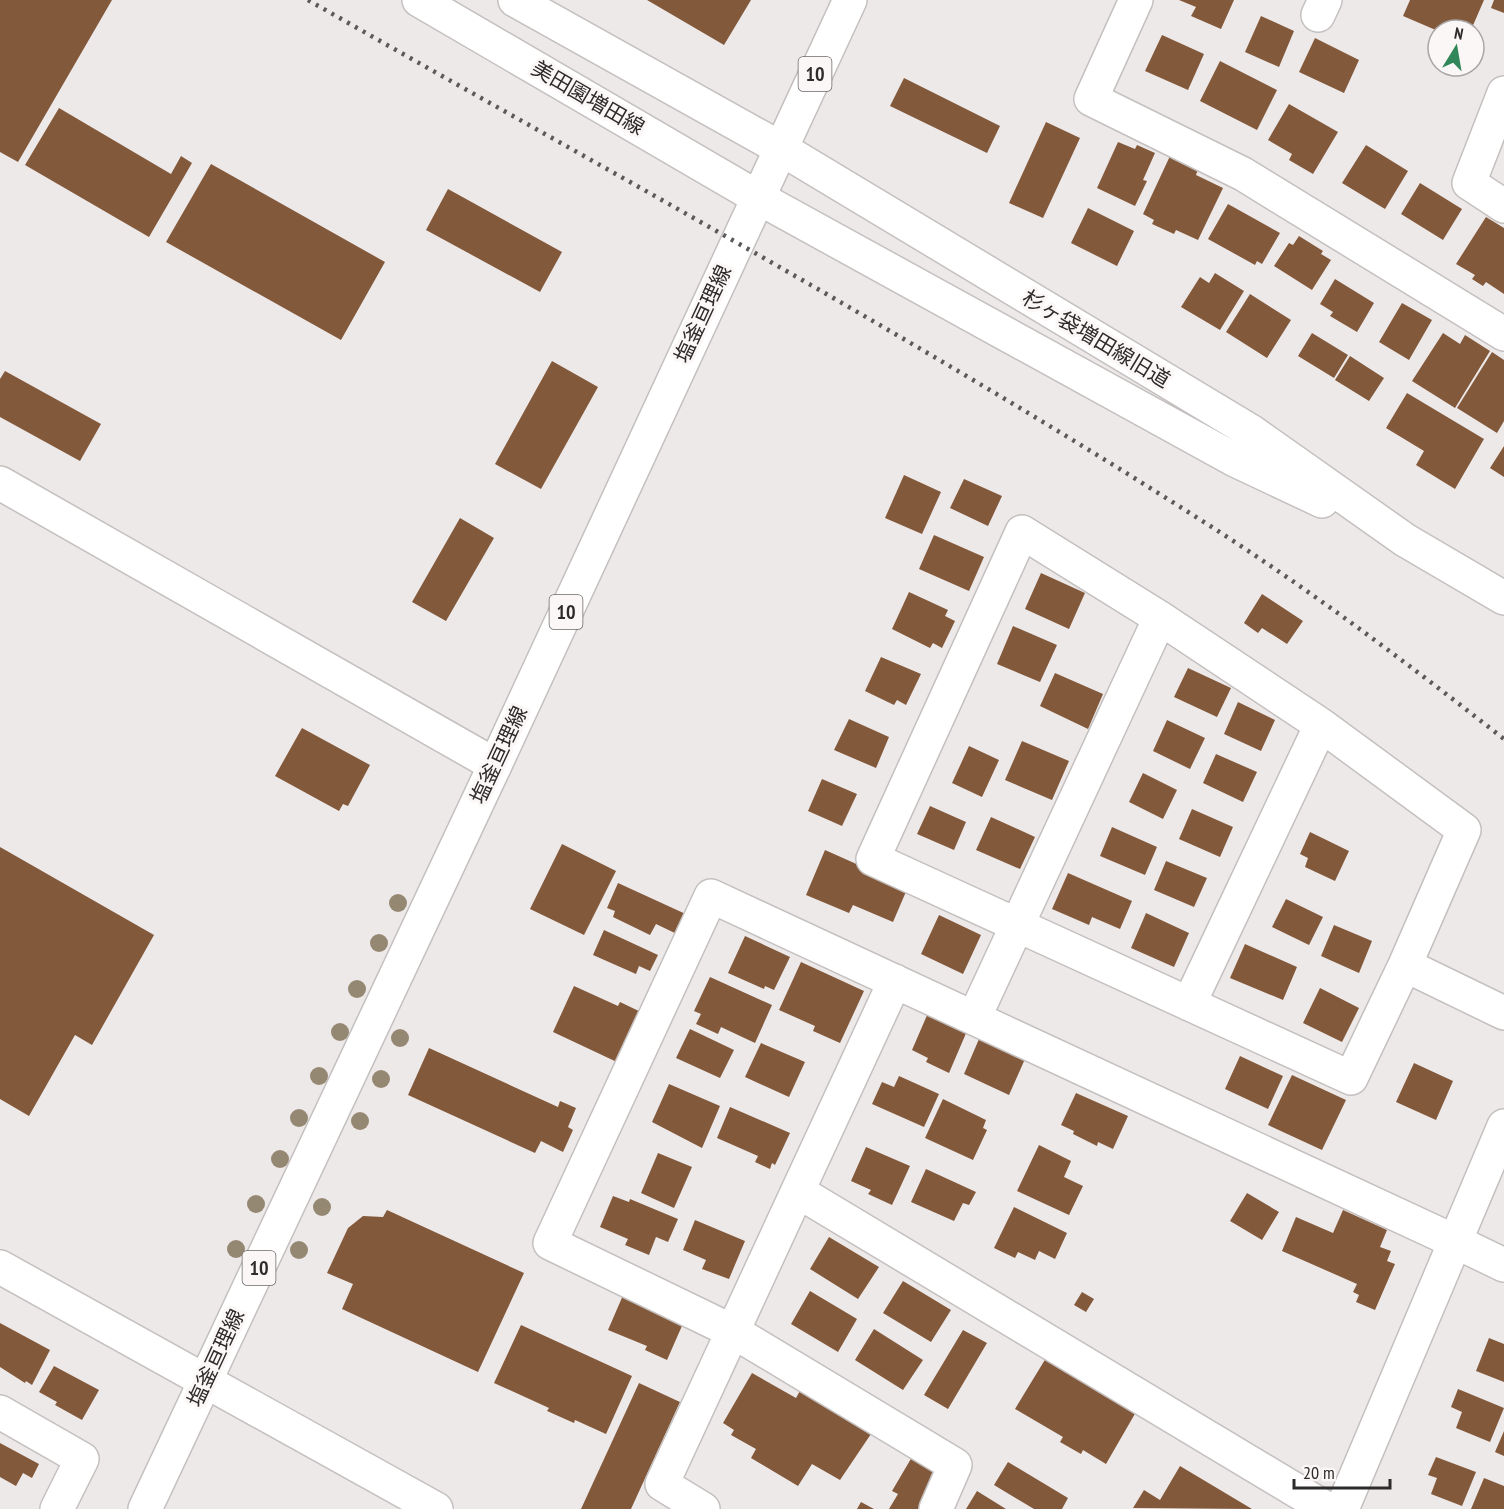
<svg xmlns="http://www.w3.org/2000/svg" width="1504" height="1509" viewBox="0 0 1504 1509" font-family="'PT Sans Narrow','Noto Sans JP',sans-serif">
<style>
.building{fill:#83593b}
.lines{fill:none;stroke-linecap:round;stroke-linejoin:round}
.minor-casing{stroke:#c4c0bf;stroke-width:36}
.tertiary-casing{stroke:#c4c0bf;stroke-width:36}
.secondary-casing{stroke:#c4c0bf;stroke-width:36}
.primary-casing{stroke:#c4c0bf;stroke-width:36}
.minor{stroke:#fff;stroke-width:33}
.tertiary{stroke:#fff;stroke-width:33}
.secondary{stroke:#fff;stroke-width:33}
.primary{stroke:#fff;stroke-width:33}
.rail{stroke:#5c5959;stroke-width:4.5;stroke-dasharray:3 6;stroke-linecap:butt}
.tree{fill:#958873}
.labels{text-anchor:middle;stroke-width:6;stroke-linejoin:round;paint-order:stroke}
.shield{fill:#fbf7f6;stroke:#6b6868;stroke-width:1.5}
.shield-label{font-size:20px;font-weight:bold;fill:#2d2b2b}
.street-label{font-size:21px;fill:#2d2b2b;stroke:#fbf7f6}
</style>
<rect width="100%" height="100%" fill="#eee9e9"/>
<path class="building" d="M0 0H112L18 162 0 152Z
M647 0H751L724 45Z
M1179 0H1234L1221 29 1191 16 1196 7Z
M1410 0H1484L1471 30 1438 31 1403 16Z
M1494 0H1504V13L1491 8Z
M1261 16 1294 31 1279 67 1245 52Z
M1162 35 1204 54 1188 90 1145 71Z
M1315 38 1359 60 1344 93 1299 72Z
M1220 61 1277 90 1257 130 1200 101Z
M904 78 1000 126 987 153 890 106Z
M1289 104 1338 132 1313 174 1289 160 1292 154 1268 140Z
M59 108 171 174 181 156 192 163 149 237 25 165Z
M1046 122 1080 138 1043 218 1009 203Z
M1118 142 1135 149 1137 145 1155 153 1143 180 1147 181 1135 206 1097 188Z
M1366 145 1408 171 1385 209 1342 183Z
M1170 156 1198 169 1196 175 1223 188 1198 240 1176 230 1174 234 1152 224 1154 220 1143 214Z
M211 164 385 262 341 340 166 242Z
M1420 183 1462 209 1443 240 1401 214Z
M448 189 562 252 540 292 426 230Z
M1228 204 1280 233 1262 264 1257 261 1255 265 1208 239Z
M1088 208 1134 231 1117 266 1071 243Z
M1486 217 1504 228V294L1486 282 1483 286 1472 279 1475 275 1456 264Z
M1299 236 1323 251 1321 254 1331 260 1312 290 1274 266 1289 243 1293 245Z
M1215 273 1244 291 1220 330 1181 307 1200 277 1209 283Z
M1335 279 1374 303 1357 332 1330 316 1333 312 1320 304Z
M1250 294 1291 320 1267 358 1226 332Z
M1402 303 1432 320 1409 360 1379 342Z
M1312 333 1348 355 1334 378 1298 356Z
M1443 333 1460 344 1465 335 1490 351 1455 408 1412 381Z
M1492 352 1504 360V421L1497 433 1457 408Z
M1350 356 1384 378 1369 401 1335 380Z
M552 361 598 387 541 489 495 464Z
M5 371 101 424 80 461 0 417V379Z
M1407 393 1484 439 1455 489 1416 465 1424 451 1386 428Z
M1504 446V477L1490 468Z
M904 475 941 492 922 534 885 518Z
M964 479 1002 496 988 526 950 508Z
M460 518 494 538 446 621 412 602Z
M934 535 984 557 969 591 919 569Z
M1041 573 1085 593 1069 629 1025 609Z
M909 592 948 610 945 616 955 621 942 648 933 643 930 648 892 629Z
M1262 594 1303 621 1287 644 1262 628 1258 633 1244 623Z
M1013 626 1057 645 1040 682 997 664Z
M881 657 921 674 906 705 897 700 894 705 865 691Z
M1188 668 1231 688 1217 717 1174 697Z
M1055 673 1103 694 1088 729 1040 706Z
M1238 702 1275 720 1261 751 1224 734Z
M849 719 889 737 876 768 834 750Z
M1167 720 1205 738 1190 769 1153 751Z
M302 728 370 765 348 806 343 804 339 811 275 776Z
M1022 741 1069 761 1052 800 1005 780Z
M969 746 999 760 982 797 952 783Z
M1216 754 1257 772 1243 802 1203 783Z
M1143 773 1177 790 1163 819 1129 802Z
M822 779 857 794 842 826 808 811Z
M930 806 966 822 954 850 917 834Z
M1192 809 1233 827 1220 857 1179 839Z
M991 817 1035 837 1020 869 976 850Z
M1112 827 1157 847 1145 875 1100 856Z
M1310 832 1349 851 1335 881 1305 867 1308 858 1300 854Z
M562 844 616 871 584 935 530 909Z
M0 847 154 935 92 1045 75 1035 29 1116 0 1099Z
M825 850 908 887 893 922 853 905 849 913 806 895Z
M1166 861 1207 878 1194 907 1154 890Z
M1068 873 1132 901 1120 929 1092 917 1089 925 1052 909Z
M618 883 690 916 681 936 656 924 650 935 613 917 615 911 607 908Z
M1286 899 1323 917 1309 945 1272 927Z
M1146 913 1189 933 1174 967 1131 948Z
M939 915 981 935 963 974 921 954Z
M1334 925 1372 941 1359 973 1321 956Z
M604 930 658 955 650 971 639 966 636 974 593 955Z
M745 936 790 957 774 990 765 986 764 989 728 973Z
M1245 944 1297 967 1283 1000 1230 978Z
M801 962 864 991 840 1043 813 1031 815 1026 779 1010Z
M710 977 772 1005 755 1043 721 1027 718 1034 696 1024 701 1014 694 1011Z
M574 986 618 1006 620 1002 643 1013 619 1063 553 1032Z
M1320 988 1359 1008 1342 1042 1303 1023Z
M928 1013 967 1031 949 1073 926 1062 928 1058 912 1050Z
M690 1029 734 1050 720 1078 676 1058Z
M979 1039 1025 1059 1009 1095 964 1074Z
M761 1043 805 1062 789 1097 745 1077Z
M429 1048 558 1107 560 1101 576 1108 568 1127 573 1130 563 1152 541 1141 535 1153 408 1095Z
M1240 1056 1283 1076 1268 1109 1225 1089Z
M1414 1063 1453 1081 1436 1120 1396 1102Z
M1292 1075 1346 1100 1322 1150 1268 1125Z
M899 1076 939 1094 924 1127 872 1104 882 1082 894 1087Z
M669 1084 720 1106 702 1148 652 1122Z
M1076 1093 1128 1116 1113 1149 1098 1142 1097 1146 1073 1134 1074 1131 1061 1125Z
M943 1099 986 1120 983 1128 987 1130 973 1160 925 1138Z
M730 1107 790 1133 775 1165 772 1163 770 1169 755 1162 758 1156 717 1138Z
M1039 1145 1071 1161 1064 1177 1083 1186 1069 1215 1017 1191Z
M866 1147 910 1166 892 1205 868 1194 871 1190 851 1181Z
M658 1153 692 1167 674 1208 641 1193Z
M926 1169 976 1192 969 1205 963 1203 954 1221 911 1202Z
M1247 1193 1279 1212 1262 1240 1230 1221Z
M613 1196 629 1202 630 1199 678 1219 668 1242 656 1237 649 1255 625 1245 628 1239 600 1227Z
M1014 1207 1067 1233 1055 1259 1039 1251 1035 1260 1018 1252 1015 1258 994 1248Z
M387 1210 524 1273 478 1372 342 1309 353 1284 327 1273 348 1228 363 1216 383 1217Z
M1343 1210 1387 1230 1380 1247 1391 1251 1387 1261 1395 1264 1375 1310 1356 1302 1359 1295 1353 1292 1357 1284 1282 1251 1296 1217 1333 1233Z
M695 1220 745 1241 729 1279 702 1269 706 1260 683 1250Z
M829 1237 879 1267 858 1299 810 1269Z
M903 1281 951 1310 931 1342 883 1313Z
M810 1291 857 1319 838 1352 791 1324Z
M1082 1292 1094 1299 1086 1312 1074 1305Z
M624 1293 685 1319 667 1360 645 1350 647 1346 608 1330Z
M0 1323 50 1350 32 1385 26 1381 25 1383 0 1367Z
M521 1325 632 1376 606 1434 575 1420 574 1423 547 1411 549 1408 494 1383Z
M874 1329 923 1360 903 1390 855 1360Z
M963 1330 987 1343 948 1409 924 1395Z
M1489 1338 1504 1344V1382L1476 1371Z
M1046 1358 1136 1412 1106 1464 1083 1450 1081 1454 1060 1442 1063 1437 1015 1409Z
M54 1366 99 1390 82 1420 55 1405 57 1402 39 1392Z
M752 1373 796 1398 801 1389 873 1431 840 1480 812 1464 798 1486 751 1458 756 1449 731 1435 734 1430 723 1423Z
M639 1383 680 1402 631 1509H581Z
M1458 1389 1504 1408 1490 1442 1456 1428 1462 1412 1451 1407Z
M1504 1431V1456L1495 1452Z
M0 1443 39 1464 32 1478 23 1473 16 1486 0 1477Z
M912 1457 935 1470 921 1509H889L898 1494 892 1491Z
M1436 1457 1476 1472 1462 1506 1431 1494 1437 1478 1428 1475Z
M1008 1462 1068 1498 1062 1509H1034L994 1485Z
M1180 1466 1252 1509 1133 1508 1144 1490 1160 1500Z
M1484 1478 1504 1486V1509H1471Z
M977 1491 1006 1509H966Z
M861 1502 874 1509H857Z"/>
<g class="lines">
<g class="minor-casing">
<path id="minor" d="M1136 0 1091 99 1243 174 1504 334
M1318 15 1325 0
M1504 93 1469 183 1504 206
M1160 618 1022 532 873 859 1351 1078 1405 965
M1189 1004 1321 725
M974 1018 1160 618 1321 725 1464 830 1405 965 1504 1013
M799 1192 1327 1509
M0 1412 82 1459 57 1509
M703 1509 662 1484 895 981
M936 1509 955 1465 734 1332 550 1243 711 896 1456 1242"/>
</g>
<g class="tertiary-casing">
<path id="tertiary" d="M780 148 1252 432 1405 540 1504 598
M757 197 1235 460 1322 501
M0 483 495 765
M1456 1242 1504 1265
M0 1267 436 1509
M1342 1509 1504 1126"/>
</g>
<g class="secondary-casing">
<path id="secondary" d="M419 0 757 197
M515 0 780 148"/>
</g>
<g class="primary-casing">
<path id="primary" d="M145 1509 495 765 850 0"/>
</g>
<use href="#minor" class="minor"/>
<use href="#tertiary" class="tertiary"/>
<use href="#secondary" class="secondary"/>
<use href="#primary" class="primary"/>
<path class="rail" d="M308 0C613 174 922 341 1218 531 1317 595 1411 666 1504 739"/>
</g>
<g class="tree">
<circle cx="398" cy="903" r="9"/>
<circle cx="379" cy="943" r="9"/>
<circle cx="357" cy="989" r="9"/>
<circle cx="340" cy="1032" r="9"/>
<circle cx="400" cy="1038" r="9"/>
<circle cx="319" cy="1076" r="9"/>
<circle cx="381" cy="1079" r="9"/>
<circle cx="299" cy="1118" r="9"/>
<circle cx="360" cy="1121" r="9"/>
<circle cx="280" cy="1159" r="9"/>
<circle cx="256" cy="1204" r="9"/>
<circle cx="322" cy="1207" r="9"/>
<circle cx="236" cy="1249" r="9"/>
<circle cx="299" cy="1250" r="9"/>
</g>
<g class="labels">
<g class="shield">
<rect x="798.5" y="57" width="33" height="34" rx="4.5"/>
<rect x="549.5" y="595" width="33" height="34" rx="4.5"/>
<rect x="242.5" y="1251" width="33" height="34" rx="4.5"/>
</g>
<g class="shield-label">
<text x="815" y="81">10</text>
<text x="566" y="619">10</text>
<text x="259" y="1275">10</text>
</g>
<g class="street-label">
<text transform="translate(588 98) rotate(30)" y="7">美田園増田線</text>
<text transform="translate(703 314) rotate(-65)" y="7">塩釜亘理線</text>
<text transform="translate(1096 339) rotate(31)" y="7">杉ヶ袋増田線旧道</text>
<text transform="translate(499 755) rotate(-65)" y="7">塩釜亘理線</text>
<text transform="translate(216 1358) rotate(-65)" y="7">塩釜亘理線</text>
</g>
</g>
<g transform="translate(1456 48) rotate(11)"><circle r="28" fill="#fbf7f6" stroke="#a9a5a5" stroke-width="1.5"/>
<path d="M0-4.5L10 22L0 15L-10 22Z" fill="#32875a"/>
<text y="-9" font-size="16" font-weight="bold" text-anchor="middle" fill="#2d2b2b">N</text>
</g>
<path d="M1294 1479v9h96v-9" fill="none" stroke="#2d2b2b" stroke-width="3"/>
<text x="1303" y="1479" font-size="18" fill="#2d2b2b" stroke="#fbf7f6" stroke-width="4.5" paint-order="stroke">20 m</text>
</svg>
